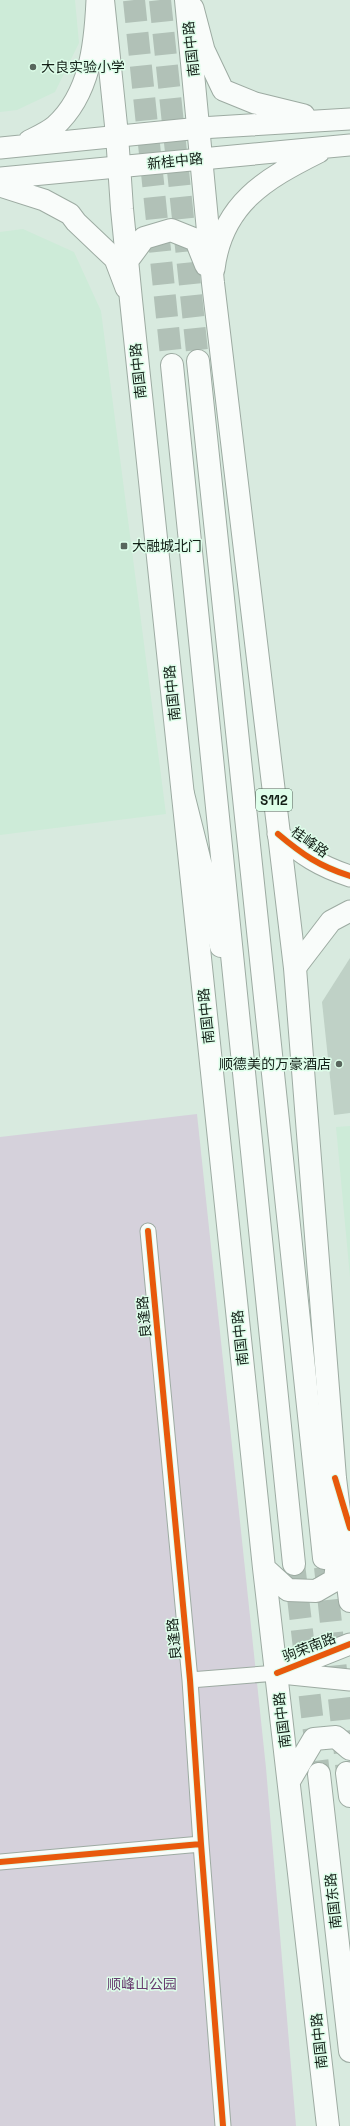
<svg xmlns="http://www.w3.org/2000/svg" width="350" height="2126" viewBox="0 0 350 2126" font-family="'Space Grotesk','Noto Sans SC',sans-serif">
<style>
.built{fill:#cdebd8}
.green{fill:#d5d1db}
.building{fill:#bfd1c6}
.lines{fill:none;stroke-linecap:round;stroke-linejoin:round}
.highway-tunnel{stroke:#b1c1b7;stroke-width:22;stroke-dasharray:22 11;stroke-linecap:butt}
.street-casing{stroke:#9daba2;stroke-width:17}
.secondary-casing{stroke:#9daba2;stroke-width:23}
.primary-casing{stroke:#9daba2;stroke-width:24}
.highway-casing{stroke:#9daba2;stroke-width:24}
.street{stroke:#f9fcfa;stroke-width:15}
.secondary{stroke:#f9fcfa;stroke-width:21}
.primary{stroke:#f9fcfa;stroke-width:22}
.highway{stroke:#f9fcfa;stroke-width:22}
.cycleway-casing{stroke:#defeea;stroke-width:8}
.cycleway{stroke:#e8590c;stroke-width:6}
.poi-dot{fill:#58665d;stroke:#defeea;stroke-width:1.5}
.labels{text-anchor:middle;stroke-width:3;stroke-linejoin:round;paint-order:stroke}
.shield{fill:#defeea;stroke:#506256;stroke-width:1}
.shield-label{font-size:13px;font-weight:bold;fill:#131f17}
.street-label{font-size:14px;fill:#131f17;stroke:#defeea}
.poi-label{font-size:14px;fill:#131f17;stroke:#defeea;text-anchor:start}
.park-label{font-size:14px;fill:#683d70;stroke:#defeea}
</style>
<rect width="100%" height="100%" fill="#d8eadf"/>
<path class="built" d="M0 0H75L79 43 55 92 17 110 0 112Z
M23 229 74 252 101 311 166 814 0 835V232Z
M350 1126V1277L336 1127Z"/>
<path class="green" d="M197 1114 266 1768 296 2126H0V1137Z"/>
<path class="building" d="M350 958V1113L334 1115 322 1002Z"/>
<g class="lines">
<path class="highway-tunnel" d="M134 0 172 365
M160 0 198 361
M294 1564 319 1774
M325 1567 347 1773"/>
<g class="street-casing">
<path id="street" d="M190 1680 277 1673
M201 1844 223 2126
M0 1862 201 1844 190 1680 148 1231"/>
</g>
<g class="secondary-casing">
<path id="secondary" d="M193 8 204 50 223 90 255 103 304 115
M29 141C37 137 48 132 55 126 90 94 95 45 97 0
M0 148 200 128 350 119
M0 178 350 145
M0 186 44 200 70 214 76 222 115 259 126 288
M214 269C222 204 265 179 319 152
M278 834C303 855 319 866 350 876
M295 968 331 921 350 911
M277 1673 350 1644
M281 1673 350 1680"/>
</g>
<g class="primary-casing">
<path id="primary" d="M103 0 117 135 122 209 131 300 264 1568 328 2126
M186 0 213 283 295 968 335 1478 350 1601
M127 261 144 238 171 230 196 240 206 265
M264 1568 288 1590 316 1591 335 1580 338 1553
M289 1781 314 1739 336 1737 350 1749"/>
</g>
<g class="highway-casing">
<path id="highway" d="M198 361 324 1558
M172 365 294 1564
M183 794 221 946
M347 1773 350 1796
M319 1774 350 2051"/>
</g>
<use href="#street" class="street"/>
<use href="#secondary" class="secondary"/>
<use href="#primary" class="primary"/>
<use href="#highway" class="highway"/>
<g class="cycleway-casing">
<path id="cycleway" d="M278 834C303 855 319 866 350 876
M335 1478 350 1528
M277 1673 350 1644
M201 1844 223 2126
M0 1862 201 1844 190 1680 148 1231"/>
</g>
<use href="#cycleway" class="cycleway"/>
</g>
<g class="poi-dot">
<circle cx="33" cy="67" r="4"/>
<rect x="120" y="542" width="8" height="8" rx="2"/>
<circle cx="339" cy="1064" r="4"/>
</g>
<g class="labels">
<rect class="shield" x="256" y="789" width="36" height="22" rx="3"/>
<g class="shield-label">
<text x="274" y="805">S112</text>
</g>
<g class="street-label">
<text transform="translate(191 49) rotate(-96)" y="5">南国中路</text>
<text transform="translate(175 161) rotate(-6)" y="5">新桂中路</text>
<text transform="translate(138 371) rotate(-96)" y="5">南国中路</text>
<text transform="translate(172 693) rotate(-96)" y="5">南国中路</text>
<text transform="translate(310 842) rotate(35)" y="5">桂峰路</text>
<text transform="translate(206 1016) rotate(-96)" y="5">南国中路</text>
<text transform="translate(144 1317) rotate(-95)" y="5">良逢路</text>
<text transform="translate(240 1338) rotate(-96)" y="5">南国中路</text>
<text transform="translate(174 1639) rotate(-95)" y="5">良逢路</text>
<text transform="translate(309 1647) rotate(-21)" y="5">驹荣南路</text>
<text transform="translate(282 1720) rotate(-97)" y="5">南国中路</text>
<text transform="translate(333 1901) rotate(-96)" y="5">南国东路</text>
<text transform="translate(319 2041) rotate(-96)" y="5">南国中路</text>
</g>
<g class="poi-label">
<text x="41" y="72">大良实验小学</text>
<text x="132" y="551">大融城北门</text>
<text x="331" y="1069" text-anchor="end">顺德美的万豪酒店</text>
</g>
<g class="park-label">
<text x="142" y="1989">顺峰山公园</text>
</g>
</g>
</svg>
